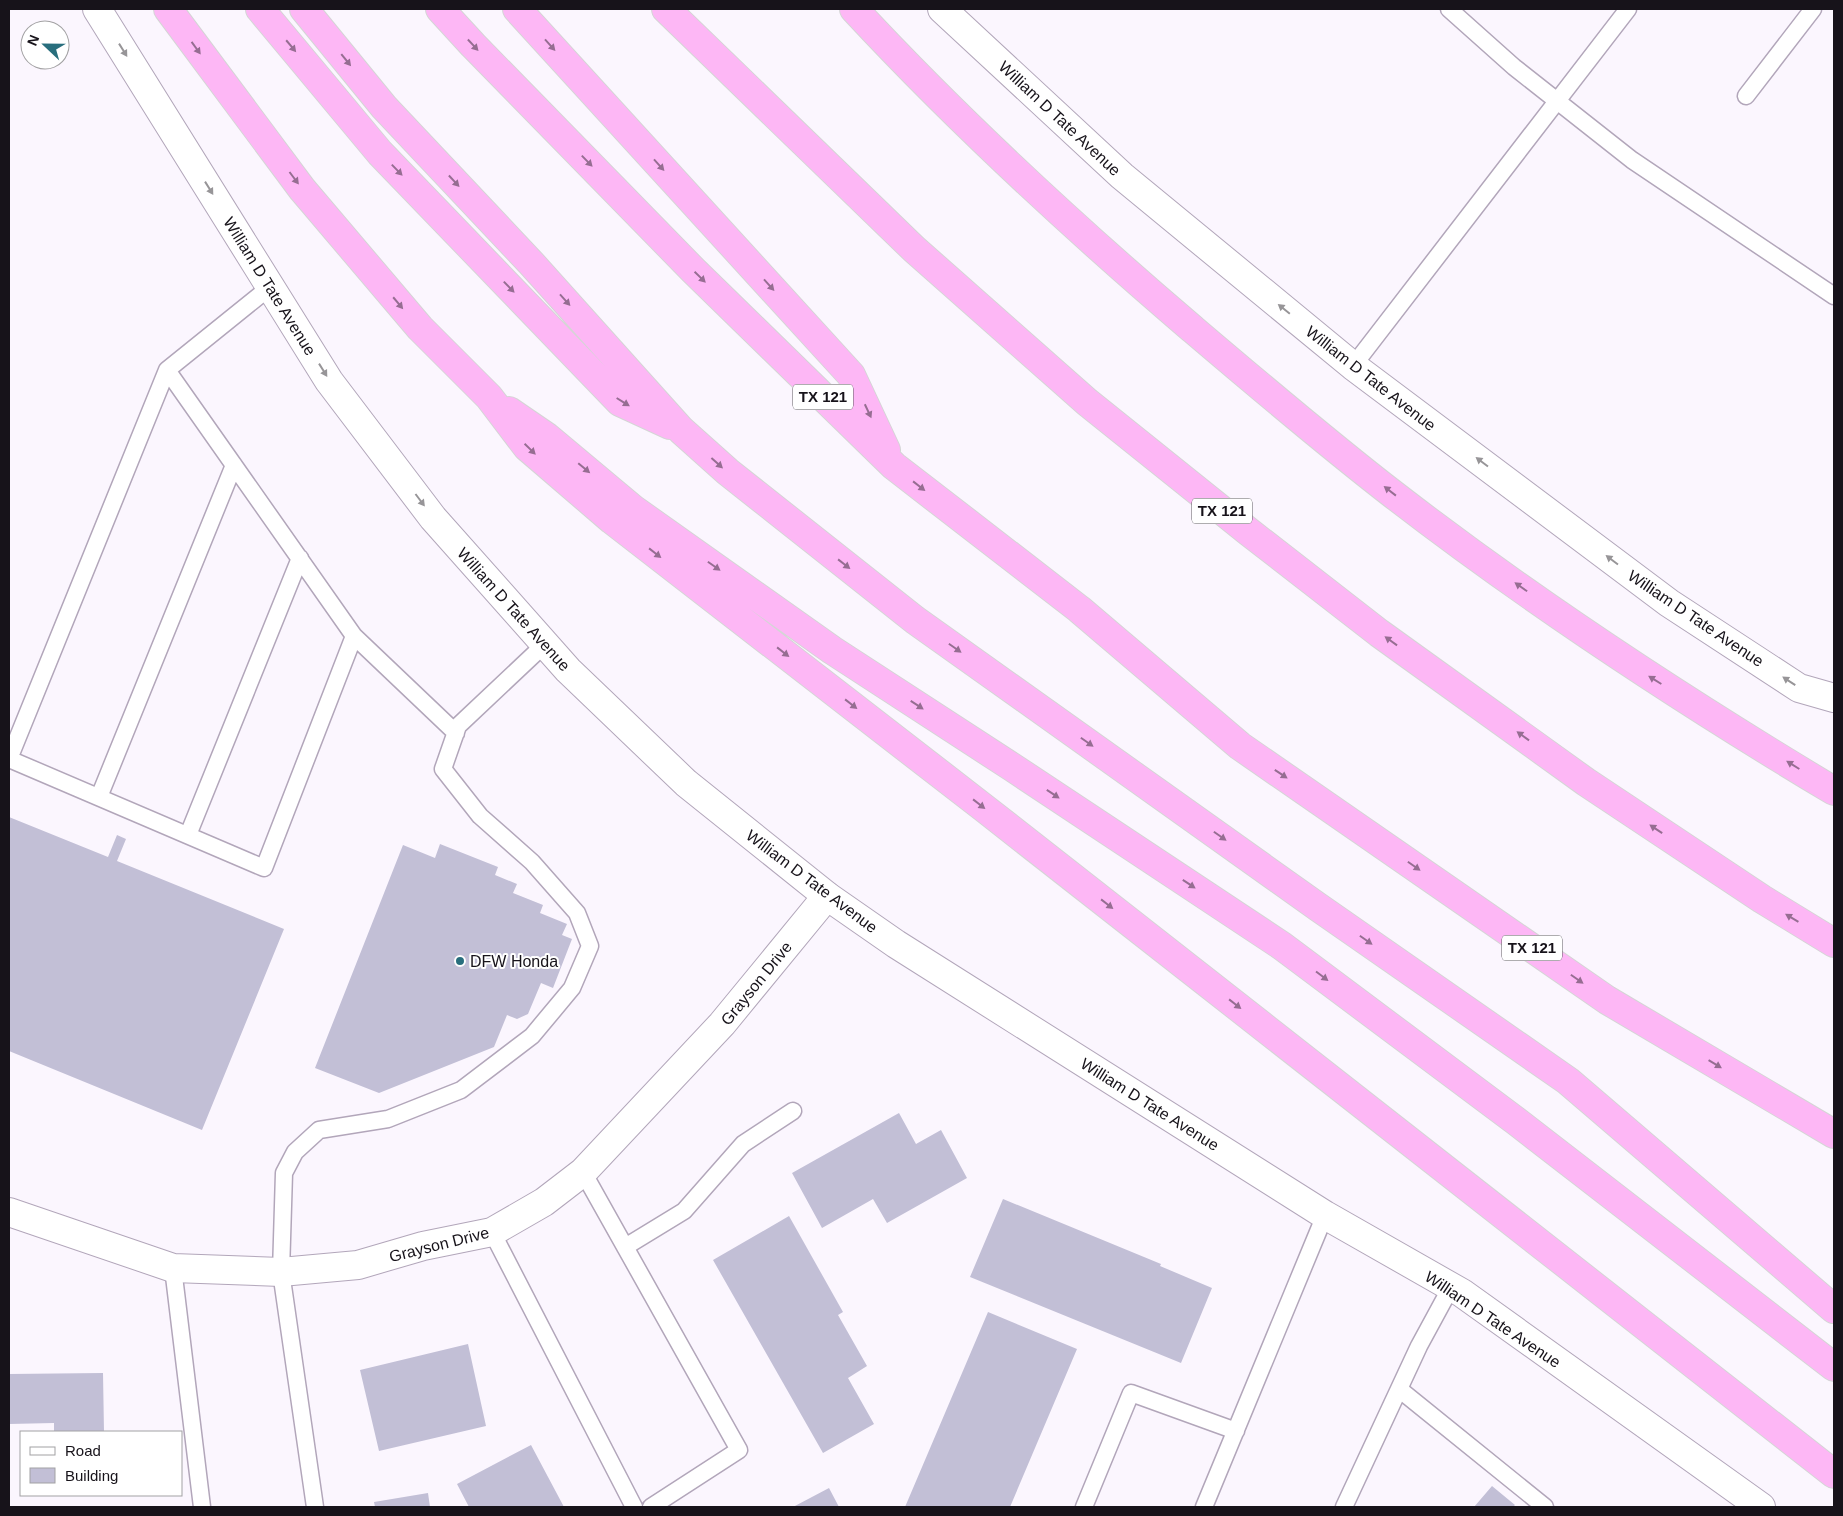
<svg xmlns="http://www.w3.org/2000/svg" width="1843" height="1516" viewBox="0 0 1843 1516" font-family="Helvetica,sans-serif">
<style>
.building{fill:#c2bfd6}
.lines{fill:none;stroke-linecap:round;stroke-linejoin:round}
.service-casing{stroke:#b2a6ba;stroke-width:19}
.minor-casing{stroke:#b2a6ba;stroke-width:30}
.secondary-casing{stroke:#b2a6ba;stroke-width:30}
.motorway-casing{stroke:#d5d5d6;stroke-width:30}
.service{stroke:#fff;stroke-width:16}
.minor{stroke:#fff;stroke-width:28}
.secondary{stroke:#fff;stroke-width:28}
.motorway{stroke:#fdb7f5;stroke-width:28}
.oneway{fill:#966d92}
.oneway2{fill:#979598}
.poi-dot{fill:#286e7d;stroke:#fff;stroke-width:2}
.labels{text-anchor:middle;stroke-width:4;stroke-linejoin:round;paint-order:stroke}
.shield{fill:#fff;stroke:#5d5a5f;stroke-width:1}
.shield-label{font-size:15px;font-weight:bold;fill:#17131a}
.street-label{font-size:16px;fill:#17131a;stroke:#fff}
.poi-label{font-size:16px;fill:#17131a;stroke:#fff;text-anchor:start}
</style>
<rect width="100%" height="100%" fill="#fbf6fe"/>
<path class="building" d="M9 817 108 857 117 835 126 839 117 861 284 929 202 1130 9 1051Z
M440 844 498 867 495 875 517 884 513 893 543 905 540 913 567 924 562 935 572 939 553 988 541 983 528 1014 517 1019 507 1015 494 1047 379 1093 315 1068 403 845 435 858Z
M899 1113 916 1144 941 1130 967 1178 887 1223 873 1199 822 1228 792 1173Z
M1003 1199 1161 1264 1160 1266 1212 1288 1181 1363 970 1277Z
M789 1216 843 1312 838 1315 867 1366 848 1378 874 1424 823 1453 713 1260Z
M988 1312 1077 1349 1010 1507H905Z
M468 1344 486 1426 379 1451 360 1370Z
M103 1373 104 1432H54V1423L9 1424V1374Z
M531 1445 564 1507H469L457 1484Z
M1492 1486 1515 1505 1513 1507H1474Z
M829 1488 839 1507H793Z
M428 1493 430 1507H375L374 1502Z"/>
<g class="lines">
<g class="service-casing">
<path id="service" d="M1449 9 1514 67 1632 160 1834 296
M1746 96 1813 9
M270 287 167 370 9 759 264 868 354 636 456 733
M1353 366 1628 9
M167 370 354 636
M99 797 234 465
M188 835 300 558
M583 1172 739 1450 651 1507
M492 1232 634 1507
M625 1247 684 1211 743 1144 793 1111
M173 1268 202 1507
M1399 1389 1545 1507
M315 1507 281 1272 284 1173 295 1152 319 1130 388 1119 461 1090 532 1036 572 988 590 946 577 913 532 862 480 816 443 769 458 726 545 644
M1084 1507 1131 1393 1236 1431
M1204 1507 1325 1215
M1344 1507 1419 1346 1451 1287"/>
</g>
<g class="minor-casing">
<path id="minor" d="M9 1212 173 1268 281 1272 358 1265 423 1246 492 1232 544 1202 583 1172 722 1024 827 896"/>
</g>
<g class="secondary-casing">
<path id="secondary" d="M97 9 329 381 433 518 568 670 686 783 827 896 896 944 1325 1215 1462 1293 1761 1507
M942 9 1122 176 1353 366 1669 603 1799 688 1834 698"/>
</g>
<g class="motorway-casing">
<path id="motorway" d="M168 9 302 189 420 328 489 397 527 447 612 520 984 808 1834 1474
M260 9 380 153 620 402 670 425
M304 9 384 107 531 263 681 430 728 472 915 620 1318 907 1568 1081 1834 1309
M440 9 473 45 693 270 894 466 1079 609 1240 746 1607 1000 1834 1134
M517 9 851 375 886 450
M666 9 914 249 1087 402 1249 532 1379 633 1586 782 1762 899 1834 943
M854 9C959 122 1072 226 1189 326 1256 383 1324 441 1394 495 1534 603 1682 700 1834 791
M509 411 547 437 633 509 832 650 1012 767 1282 946 1516 1121 1834 1367"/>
</g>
<use href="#service" class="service"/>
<use href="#minor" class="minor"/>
<use href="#secondary" class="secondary"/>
<use href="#motorway" class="motorway"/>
</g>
<defs><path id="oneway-solid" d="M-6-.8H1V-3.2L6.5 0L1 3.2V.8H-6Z" transform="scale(1.25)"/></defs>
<g class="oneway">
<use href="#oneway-solid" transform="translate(473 45) rotate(47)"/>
<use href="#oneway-solid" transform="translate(550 45) rotate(48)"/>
<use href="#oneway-solid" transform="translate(291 46) rotate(50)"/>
<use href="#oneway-solid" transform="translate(196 48) rotate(54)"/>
<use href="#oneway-solid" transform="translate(346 60) rotate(51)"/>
<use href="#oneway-solid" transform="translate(587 161) rotate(46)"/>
<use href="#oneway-solid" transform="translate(659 165) rotate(48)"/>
<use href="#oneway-solid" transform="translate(397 170) rotate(46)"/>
<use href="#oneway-solid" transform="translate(294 178) rotate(53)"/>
<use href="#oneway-solid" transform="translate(454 181) rotate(47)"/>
<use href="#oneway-solid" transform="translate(700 277) rotate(44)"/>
<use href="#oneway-solid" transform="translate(769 285) rotate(48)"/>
<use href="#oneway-solid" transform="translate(509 287) rotate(46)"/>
<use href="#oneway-solid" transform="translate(565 300) rotate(48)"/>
<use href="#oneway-solid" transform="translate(398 303) rotate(50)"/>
<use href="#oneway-solid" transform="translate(623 402) rotate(32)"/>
<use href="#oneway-solid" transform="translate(868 411) rotate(65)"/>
<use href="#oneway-solid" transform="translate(530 449) rotate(44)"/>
<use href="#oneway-solid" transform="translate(717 463) rotate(42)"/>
<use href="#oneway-solid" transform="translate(584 468) rotate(40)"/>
<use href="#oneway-solid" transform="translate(919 486) rotate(38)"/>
<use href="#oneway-solid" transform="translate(1390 491) rotate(-142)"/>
<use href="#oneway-solid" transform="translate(655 553) rotate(38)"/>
<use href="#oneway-solid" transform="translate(844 564) rotate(38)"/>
<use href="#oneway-solid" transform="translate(714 566) rotate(35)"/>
<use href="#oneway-solid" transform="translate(1521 587) rotate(-145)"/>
<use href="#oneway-solid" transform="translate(1391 641) rotate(-144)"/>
<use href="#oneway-solid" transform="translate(955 648) rotate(35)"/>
<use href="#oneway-solid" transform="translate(783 652) rotate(38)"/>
<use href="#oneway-solid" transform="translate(1655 680) rotate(-148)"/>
<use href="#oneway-solid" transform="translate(851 704) rotate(38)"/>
<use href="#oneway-solid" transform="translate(917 705) rotate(33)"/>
<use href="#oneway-solid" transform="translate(1523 736) rotate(-144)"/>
<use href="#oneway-solid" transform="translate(1087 742) rotate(35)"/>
<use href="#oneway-solid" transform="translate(1793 765) rotate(-148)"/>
<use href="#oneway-solid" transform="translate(1281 774) rotate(34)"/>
<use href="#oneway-solid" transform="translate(1053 794) rotate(34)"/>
<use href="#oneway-solid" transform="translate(979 804) rotate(38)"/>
<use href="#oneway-solid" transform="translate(1656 829) rotate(-146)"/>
<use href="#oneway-solid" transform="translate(1220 836) rotate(35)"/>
<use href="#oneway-solid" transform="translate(1414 866) rotate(35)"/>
<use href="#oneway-solid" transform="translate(1189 884) rotate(34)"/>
<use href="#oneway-solid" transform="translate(1107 904) rotate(38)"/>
<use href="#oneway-solid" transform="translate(1792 918) rotate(-149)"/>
<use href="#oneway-solid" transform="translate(1366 940) rotate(35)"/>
<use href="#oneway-solid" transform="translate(1322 976) rotate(37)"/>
<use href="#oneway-solid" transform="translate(1577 979) rotate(35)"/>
<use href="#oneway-solid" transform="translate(1235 1004) rotate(38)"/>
<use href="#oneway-solid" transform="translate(1715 1064) rotate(31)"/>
</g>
<g class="oneway2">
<use href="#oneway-solid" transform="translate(123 50) rotate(58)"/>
<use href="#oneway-solid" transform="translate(209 188) rotate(58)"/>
<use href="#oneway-solid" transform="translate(1284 309) rotate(-141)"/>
<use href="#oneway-solid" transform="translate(323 370) rotate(58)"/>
<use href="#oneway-solid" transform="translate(1482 462) rotate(-143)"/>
<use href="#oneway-solid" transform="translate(420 500) rotate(53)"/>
<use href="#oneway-solid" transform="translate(1612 560) rotate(-143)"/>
<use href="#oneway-solid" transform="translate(1789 681) rotate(-147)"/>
</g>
<circle class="poi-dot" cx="460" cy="961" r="5"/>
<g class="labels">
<g class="shield">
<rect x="793" y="384.5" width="60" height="25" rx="4"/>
<rect x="1192" y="498.5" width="60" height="25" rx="4"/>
<rect x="1502" y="935.5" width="60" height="25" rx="4"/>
</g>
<g class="shield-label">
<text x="823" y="402">TX 121</text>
<text x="1222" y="516">TX 121</text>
<text x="1532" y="953">TX 121</text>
</g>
<g class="street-label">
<text transform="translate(1060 118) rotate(43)" y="6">William D Tate Avenue</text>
<text transform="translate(270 286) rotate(58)" y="6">William D Tate Avenue</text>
<text transform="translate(1371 378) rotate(38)" y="6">William D Tate Avenue</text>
<text transform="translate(514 609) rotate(48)" y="6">William D Tate Avenue</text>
<text transform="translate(1696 618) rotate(34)" y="6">William D Tate Avenue</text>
<text transform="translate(812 881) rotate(37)" y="6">William D Tate Avenue</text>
<text transform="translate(756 983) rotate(-51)" y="6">Grayson Drive</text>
<text transform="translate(1150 1104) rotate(32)" y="6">William D Tate Avenue</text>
<text transform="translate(439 1244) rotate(-14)" y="6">Grayson Drive</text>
<text transform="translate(1493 1319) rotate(34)" y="6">William D Tate Avenue</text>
</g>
<g class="poi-label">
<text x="470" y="967">DFW Honda</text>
</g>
</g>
<rect width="1843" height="1516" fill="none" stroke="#17131a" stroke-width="20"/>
<rect x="20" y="1431" width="162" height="65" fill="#ffffff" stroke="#a2a1a3"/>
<rect x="30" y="1447" width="25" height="8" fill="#ffffff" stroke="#a2a1a3"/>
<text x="65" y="1456" font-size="15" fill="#17131a">Road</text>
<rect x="30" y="1468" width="25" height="15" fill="#c2bfd6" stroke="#a2a1a3"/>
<text x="65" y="1481" font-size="15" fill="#17131a">Building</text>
<g transform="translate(45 45) rotate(292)"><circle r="24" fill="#ffffff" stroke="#a2a1a3"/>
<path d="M0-4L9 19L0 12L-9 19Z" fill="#286e7d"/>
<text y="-8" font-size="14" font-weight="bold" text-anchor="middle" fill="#17131a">N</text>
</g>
</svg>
